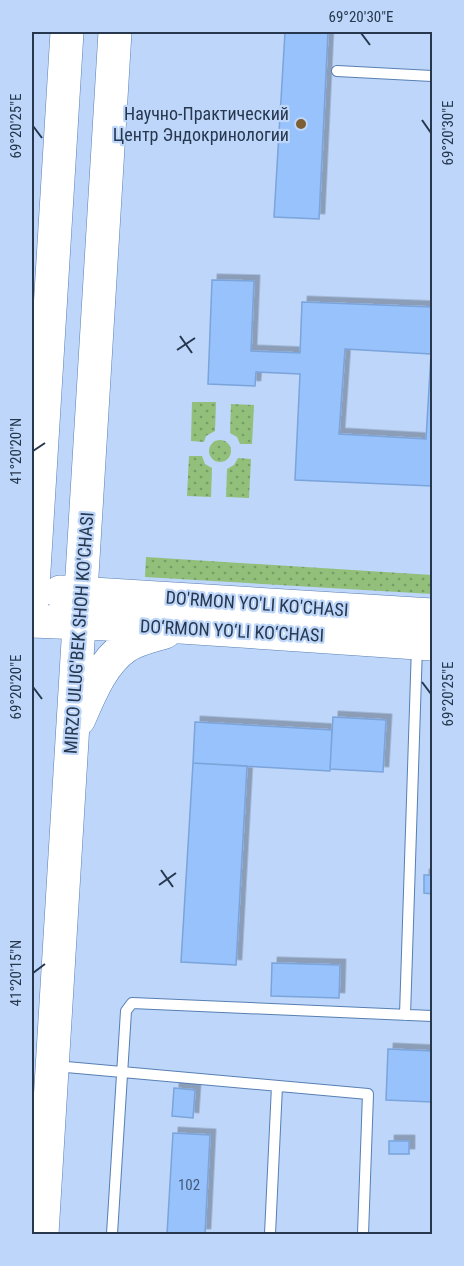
<svg xmlns="http://www.w3.org/2000/svg" width="464" height="1266" viewBox="0 0 464 1266" font-family="'Roboto Condensed',sans-serif">
<style>
.green{fill:url(#green-dots)}
.building{fill:#98c2fb;stroke:#7ba4db;stroke-width:1.5;fill-rule:evenodd;filter:url(#shadow)}
.lines{fill:none;stroke-linecap:round;stroke-linejoin:round}
.service-casing{stroke:#577fb4;stroke-width:12}
.primary-casing{stroke:#577fb4;stroke-width:34}
.service{stroke:#fff;stroke-width:10}
.primary{stroke:#fff;stroke-width:33}
.ticks{fill:none;stroke:#26374e;stroke-width:2}
.poi-dot{fill:#7d5f33;stroke:#bdd6f9;stroke-width:2}
.labels{text-anchor:middle;stroke-width:4.5;stroke-linejoin:round;paint-order:stroke}
.number-label{font-size:15px;fill:#425a79}
.poi-label{font-size:18px;fill:#26374e;stroke:#bdd6f9;text-anchor:end}
.street-label{font-size:18px;fill:#26374e;stroke:#bdd6f9}
.neatline{fill:none;stroke:#26374e;stroke-width:2}
.ticks-label{font-size:15px;text-anchor:middle;fill:#26374e}
</style>
<defs>
<pattern id="green-dots" width="8" height="8" patternUnits="userSpaceOnUse" patternTransform="scale(1.5)"><rect width="8" height="8" fill="#92c07b"/><path d="M2 2h.1M6 6h.1" fill="none" stroke="#779d67" stroke-width="1.8" stroke-linecap="round"/></pattern>
<filter id="shadow"><feDropShadow dx="5.5" dy="-5.5" stdDeviation="0" flood-color="#0004"/></filter>
</defs>
<rect width="100%" height="100%" fill="#bdd6f9"/>
<path class="green" d="M192 402H216L215 431 206 436 204 442 191 441Z
M231 404 254 405 252 444H240L237 437 230 433Z
M209 451a11 11 0 1 1 22 0a11 11 0 1 1-22 0Z
M189 456H202L205 464 212 468 211 497 187 496Z
M238 458 251 459 249 498 226 497 227 469 234 465Z
M146 557 432 575V594L145 577Z"/>
<path class="building" d="M285 32H328L319 219 274 217Z
M212 280 254 281 251 351 300 353 302 302 432 307V486L295 480 300 374 256 372 255 386 208 384ZM345 349 431 354 426 439 339 434Z
M333 717 386 720 383 772 330 769Z
M195 722 332 730 330 771 193 763Z
M193 763 247 766 236 965 181 962Z
M424 875H432V894L424 893Z
M272 963 340 965 339 998 271 996Z
M388 1049 432 1051V1102L386 1100Z
M174 1088 195 1090 193 1118 172 1116Z
M173 1133 210 1135 205 1234H167Z
M389 1141H409V1154H389Z"/>
<g class="lines">
<g class="service-casing">
<path id="service" d="M337 71 432 76
M405 1015 417 646
M55 1066 368 1094 363 1234
M112 1234 126 1011 132 1003 432 1016
M270 1234 277 1086"/>
</g>
<g class="primary-casing">
<path id="primary" d="M60 592 432 615
M32 603 67 32
M32 621 181 627 432 644
M79 719C90 694 102 663 125 647 136 639 152 636 165 632
M42 1234 115 32"/>
</g>
<use href="#service" class="service"/>
<use href="#primary" class="primary"/>
</g>
<path class="ticks" d="M361 33 370 45M422 120 431 133M33 126 42 138M180 336 192 353M177 350 195 338M33 451 45 443M422 682 431 694M33 687 42 699M161 870 173 887M159 885 176 873M33 973 45 964"/>
<circle class="poi-dot" cx="301" cy="124" r="6"/>
<g class="labels">
<g class="number-label">
<text x="189" y="1190">102</text>
</g>
<g class="poi-label">
<text x="289" y="120">Научно-Практический<tspan x="289" dy="21">Центр Эндокринологии</tspan></text>
</g>
<g class="street-label">
<text transform="translate(257 604) rotate(4)" y="6">DO'RMON YO'LI KO'CHASI</text>
<text transform="translate(232 631) rotate(3)" y="6">DO‘RMON YO‘LI KO‘CHASI</text>
<text transform="translate(79 633) rotate(-86)" y="6">MIRZO ULUG'BEK SHOH KO'CHASI</text>
</g>
</g>
<rect width="464" height="1266" fill="none" stroke="#bdd6f9" stroke-width="66"/>
<rect x="33" y="33" width="398" height="1200" class="neatline"/>
<g class="ticks-label">
<text x="361" y="22">69°20'30"E</text>
<text transform="translate(16 126) rotate(-90)" y="5">69°20'25"E</text>
<text transform="translate(448 133) rotate(-90)" y="5">69°20'30"E</text>
<text transform="translate(16 451) rotate(-90)" y="5">41°20'20"N</text>
<text transform="translate(16 687) rotate(-90)" y="5">69°20'20"E</text>
<text transform="translate(448 694) rotate(-90)" y="5">69°20'25"E</text>
<text transform="translate(16 973) rotate(-90)" y="5">41°20'15"N</text>
</g>
</svg>
